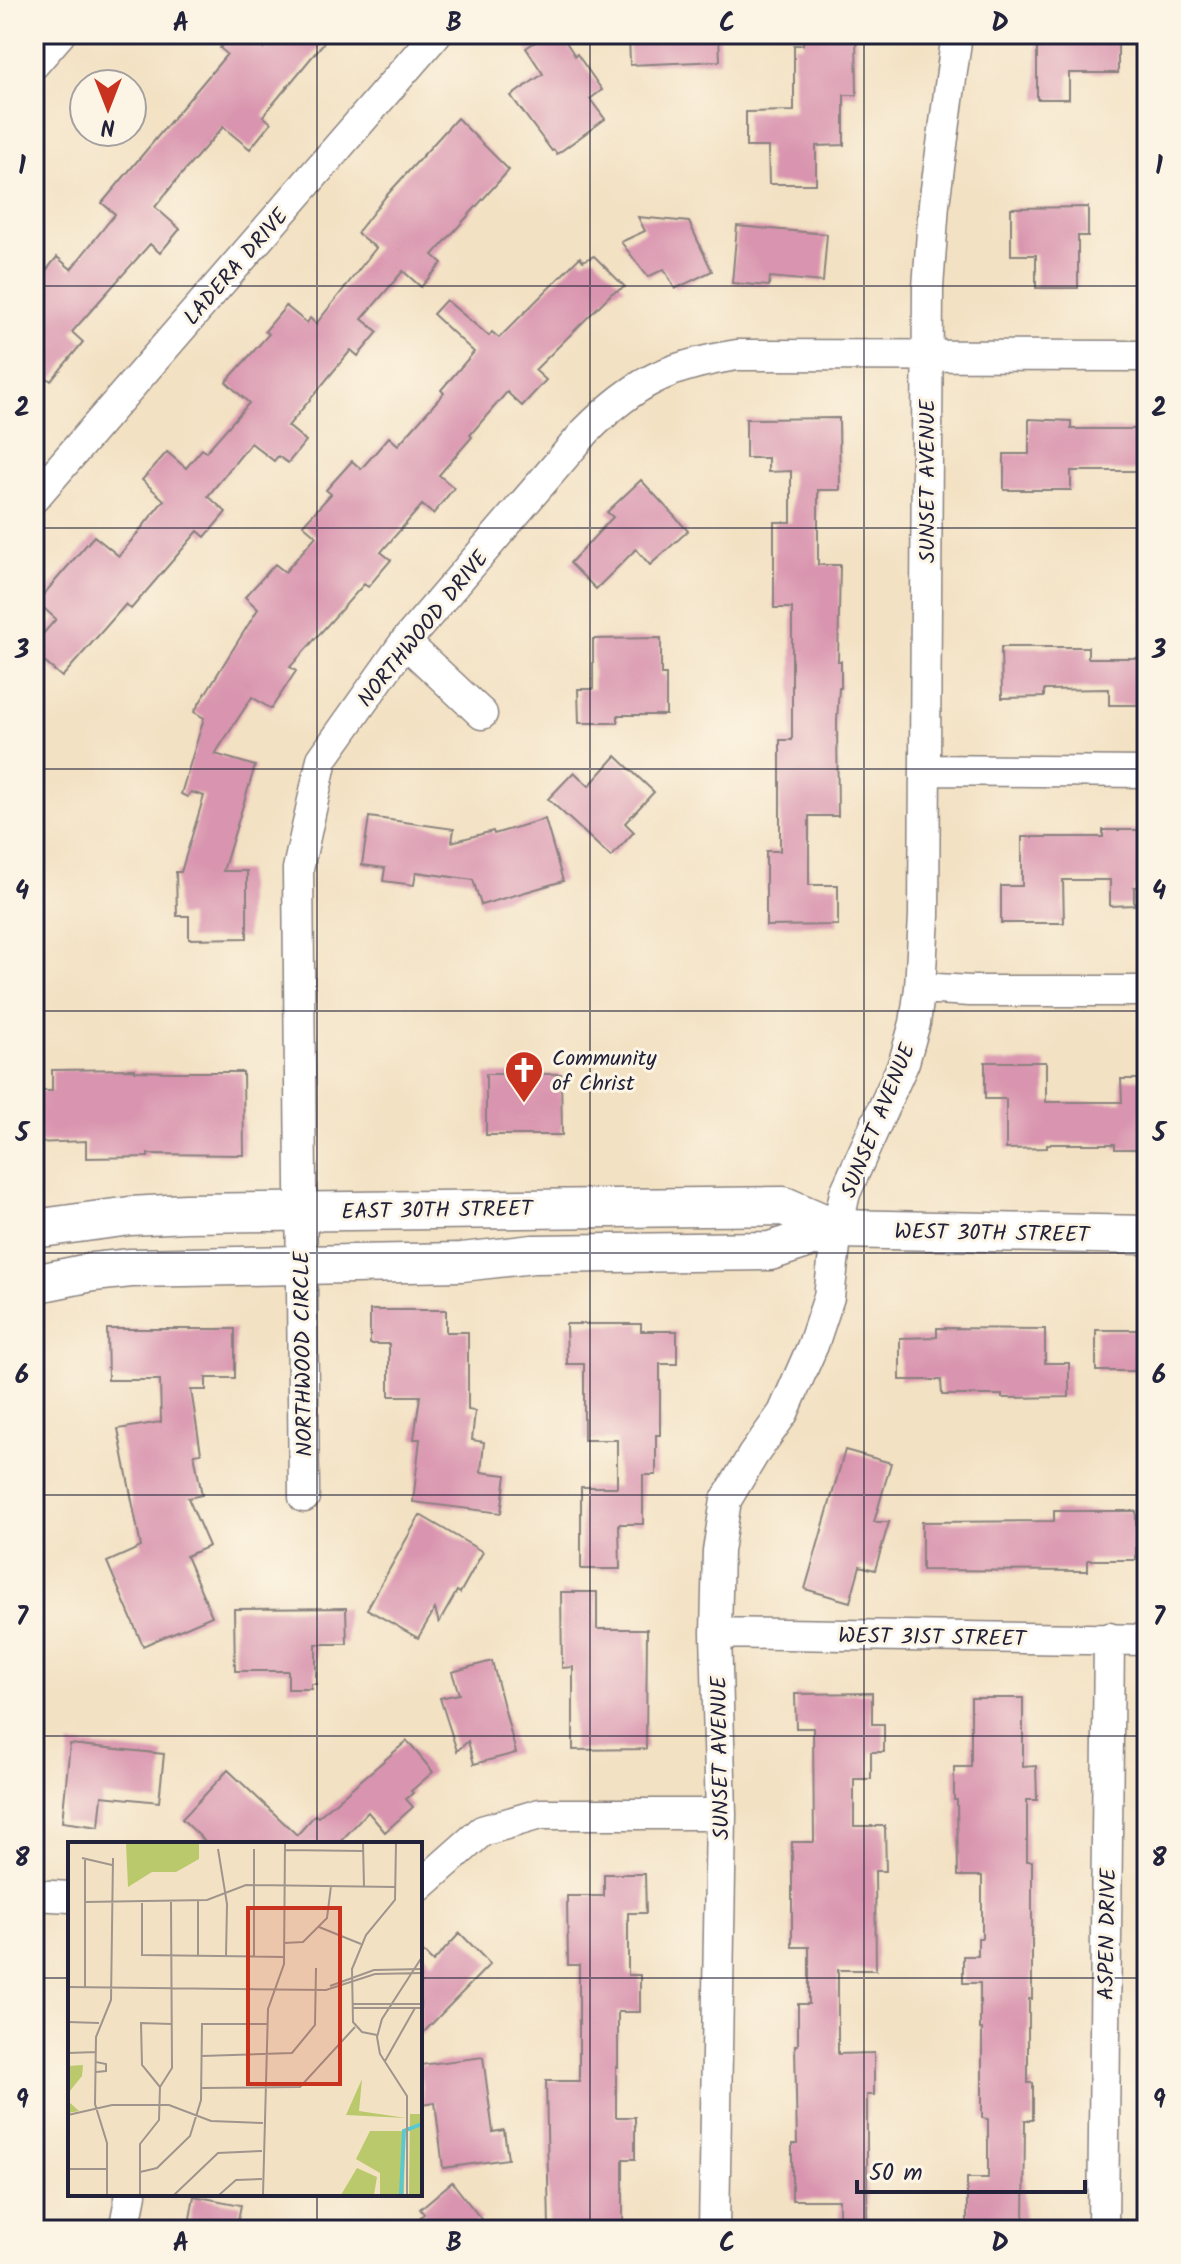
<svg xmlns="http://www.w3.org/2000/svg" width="1181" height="2264" viewBox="0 0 1181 2264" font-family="Kalam,sans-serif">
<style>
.building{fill:#d994af}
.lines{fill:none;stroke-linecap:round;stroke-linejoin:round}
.minor-casing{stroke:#8a827f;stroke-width:33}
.major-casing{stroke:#8a827f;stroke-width:41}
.minor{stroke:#fff;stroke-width:30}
.major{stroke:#fff;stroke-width:38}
.grid{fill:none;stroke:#22223b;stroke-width:2;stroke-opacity:0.55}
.labels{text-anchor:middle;stroke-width:6;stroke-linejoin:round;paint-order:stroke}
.street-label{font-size:22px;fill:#22223b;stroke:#fcf5e5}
.poi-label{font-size:22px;fill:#22223b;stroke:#fcf5e5;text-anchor:start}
.inset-river{fill:none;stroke:#5bc8d0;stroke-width:4}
.inset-road{fill:none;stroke:#9f958d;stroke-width:2}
.view{fill:#c8321e;fill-opacity:0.15;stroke:#c8321e;stroke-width:4}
.inset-edge{fill:none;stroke:#22223b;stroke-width:4}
.neatline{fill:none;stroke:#22223b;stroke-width:3}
.grid-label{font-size:26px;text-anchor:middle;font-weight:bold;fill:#22223b}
</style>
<rect width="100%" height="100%" fill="#fcf5e5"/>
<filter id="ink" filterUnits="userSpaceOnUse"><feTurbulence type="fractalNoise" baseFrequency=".0125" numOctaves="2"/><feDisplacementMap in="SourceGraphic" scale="16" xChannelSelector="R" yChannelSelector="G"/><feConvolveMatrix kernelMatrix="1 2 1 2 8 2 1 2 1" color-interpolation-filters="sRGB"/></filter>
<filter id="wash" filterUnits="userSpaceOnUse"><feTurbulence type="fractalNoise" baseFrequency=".006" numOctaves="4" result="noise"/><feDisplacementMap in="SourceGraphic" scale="32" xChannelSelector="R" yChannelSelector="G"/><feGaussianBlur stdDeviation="1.8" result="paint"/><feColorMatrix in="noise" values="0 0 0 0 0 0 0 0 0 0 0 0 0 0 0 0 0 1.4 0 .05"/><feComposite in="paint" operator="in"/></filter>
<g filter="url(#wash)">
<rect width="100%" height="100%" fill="#f3e1c3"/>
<g id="blocks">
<path class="building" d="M233 34H248L263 48 275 34H331L263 116 271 123 250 149 223 127 180 176 155 207 180 229 160 253 150 244 72 332 83 342 51 381 47 378 34 394V312L48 295 35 284 57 257 71 269 115 214 102 203 227 54 220 48Z
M547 34H561L575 56 577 54 602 90 590 99 605 119 557 154 554 150 552 151 511 96 543 74 526 48Z
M629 34H719L720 61 630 65Z
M803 34H856L857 95H844V145L816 146V184H769L768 147H746V112L794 111V45H803Z
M1037 34H1118V73H1069V99H1037Z
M457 118 509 170 433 255 442 263 421 287 403 271 362 319 378 332 358 356 351 350 288 426 306 441 288 463 278 456 274 461 251 443 208 496 226 512 205 537 198 531 131 609 126 604 62 677 34 653V644L56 619 37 602 94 536 119 556 164 500 142 480 167 452 186 468 202 449 206 452 249 403 226 382 269 334 265 331 286 306 307 323 310 318 316 324 376 248 357 233 386 196Z
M1088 207V236H1078V288H1036V255H1011V208Z
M638 217 689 222 712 271 675 289 664 269 648 277 621 242 645 231Z
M737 226 827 234 823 282 770 277 769 286 732 283Z
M594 256 625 287 612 293 535 370 546 380 522 406 507 392 470 435 472 437 439 475 454 488 433 514 422 505 381 552 391 560 368 587 364 584 290 667 296 671 271 709 252 697 215 754 255 766 223 871H247V938L189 939V916H177L176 872H181L204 796 191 792 187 797 181 794 204 718 194 712 258 609 245 597 275 564 285 572 316 536 303 525 331 494 326 490 352 461 361 469 389 437 398 445 444 393 441 390 474 352 433 314 446 300 489 336 492 332 499 338 580 257 583 261Z
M839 418 840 490H818V565H840L838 661H841V688H839L837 721 838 816H809V885H838V925L766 926V851H780V740H792V608H774V522H791V471L768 472V458H746V419Z
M1029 419 1071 421V429H1147V471H1071V490H1004V454H1029Z
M641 480 688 531 650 565 636 549 596 589 570 563 613 517 607 512Z
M661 638V675H666V715H618V723H579L578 689H593V639Z
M1001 647H1088V658H1147V705H1109V689L1044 690V697L1002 698Z
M616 756 654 792 625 823 634 832 611 857 548 799 574 772 589 786Z
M369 817 454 829 452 842 493 831 494 834 545 819 563 881 481 905 473 880 416 872 414 885 383 881 385 868 362 865Z
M1103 830H1147V887H1134V905L1110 906V880H1063L1064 923H1001V886H1022V837H1103Z
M985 1062H1046V1102H1122L1121 1079H1147V1149H1115V1144H1047V1148L1006 1149V1099H985Z
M135 1069V1071L174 1072H243L244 1155 148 1154V1157L86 1158V1141L34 1143V1091H52V1070Z
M486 1074H561L562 1135H486Z
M370 1310H446V1332H468V1410L475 1411 472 1440 484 1442 481 1472 506 1475 501 1513 413 1502 420 1439H414L420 1396H389V1344H370Z
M566 1324H641V1331H677V1364H660V1435H656V1475H643V1524H619L620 1569H581V1487H617V1440H584V1364H567Z
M937 1328 1045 1329V1363H1069V1397L1002 1398V1395H942L941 1380H900V1338L937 1337Z
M107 1329H235V1378H206V1390H191L201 1453 194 1454 202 1495 188 1498 209 1546 186 1556 212 1616 143 1646 107 1562 141 1547 118 1429 161 1422 160 1380H108Z
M1096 1330H1147V1371H1096Z
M845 1450 891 1463 874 1522H889L875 1570 860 1566 850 1602 805 1589Z
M1054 1511H1136V1560H1088V1571L922 1570V1522L1054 1521Z
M420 1515 483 1552 460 1593 457 1591 439 1623 435 1609 418 1638 367 1609Z
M561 1592H597V1629H647L646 1749 573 1750V1667L562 1668Z
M346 1608 347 1644H316V1684H311V1689H288V1671H235L234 1609Z
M492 1661 516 1753 474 1764 468 1741 457 1751 440 1698 459 1694 452 1672Z
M872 1693V1724H884V1752H871V1779H854V1826H885L886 1871H875L876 1970H838V2054L874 2053V2095H867V2230H839V2200H792V2144H797L795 2045H798V2004H809V1947H792V1842H814L813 1728H796L795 1694Z
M971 1698H1023V1767L1036 1766 1037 1800H1027V1861H1032V1999H1029V2028H1028V2083H1033V2120H1025L1024 2229 1018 2230H967V2178H988V2119L982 2118V2029H980V1983H963V1956H978V1938H982V1876H958L957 1800H954V1767H971Z
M407 1741 433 1772 411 1791 413 1793 406 1799 413 1807 385 1832 368 1812 338 1844H208L182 1819 228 1770 297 1835 315 1815 318 1817Z
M70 1744 164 1754 159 1802 102 1796 99 1827 62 1822Z
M604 1874H645L646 1913H628V1975H640V2012H618V2067H616V2117H635V2159H623V2230L549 2228 546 2081H579V1965H568L567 1896H604Z
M460 1933 490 1964 420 2036V1949L433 1962Z
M483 2057 493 2132 504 2130 508 2159 443 2168 435 2102 423 2104 420 2065Z
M452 2182 481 2219 467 2230H406L424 2214 420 2209Z
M194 2196 241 2205 236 2230H188Z"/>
</g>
</g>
<g filter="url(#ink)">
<use href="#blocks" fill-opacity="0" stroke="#8a827f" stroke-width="2"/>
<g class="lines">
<g class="minor-casing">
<path id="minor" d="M34 64 60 34
M34 498 436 34
M405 642 482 714
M925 770 1147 772
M920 988 970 991H1147
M304 1497 298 869 322 759 405 642 586 431C636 381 668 366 737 355L1147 356
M716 1633 1147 1640
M420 1886 482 1831 540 1814H721
M34 1895 70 1897
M124 2230 131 2194
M714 2230 721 1814 716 1633 718 1551 726 1500 753 1455 783 1413 813 1345 829 1297 837 1229 845 1193 904 1062 915 1023 920 988 924 916 928 288 934 204 957 34
M1103 2230 1109 1638"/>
</g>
<g class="major-casing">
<path id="major" d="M34 1229 130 1216 186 1213 784 1206 837 1229
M34 1284 93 1272 131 1268 462 1262 533 1254 770 1251 837 1229 1147 1235"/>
</g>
<use href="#minor" class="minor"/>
<use href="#major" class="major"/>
</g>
</g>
<path class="grid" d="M317 34V1844M590 34V2230M864 34V2230M34 286H1147M34 528H1147M34 769H1147M34 1011H1147M34 1253H1147M34 1495H1147M34 1736H1147M34 1978H70M420 1978H1147M317 2194V2230"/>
<defs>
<g id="church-pin" transform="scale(2)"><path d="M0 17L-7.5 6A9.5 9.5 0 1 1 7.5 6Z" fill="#c8321e" stroke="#fcf5e5"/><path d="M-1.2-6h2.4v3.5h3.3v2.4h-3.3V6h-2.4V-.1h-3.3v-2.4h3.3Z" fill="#fff"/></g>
</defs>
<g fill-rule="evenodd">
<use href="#church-pin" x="524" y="1070"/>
</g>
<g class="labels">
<g class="street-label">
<text transform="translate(235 266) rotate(-49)" y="8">LADERA DRIVE</text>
<text transform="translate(926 481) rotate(-90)" y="8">SUNSET AVENUE</text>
<text transform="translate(422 628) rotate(-51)" y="8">NORTHWOOD DRIVE</text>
<text transform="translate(877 1120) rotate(-68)" y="8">SUNSET AVENUE</text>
<text transform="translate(437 1209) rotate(-1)" y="8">EAST 30TH STREET</text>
<text transform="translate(992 1232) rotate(1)" y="8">WEST 30TH STREET</text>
<text transform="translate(302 1354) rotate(-91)" y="8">NORTHWOOD CIRCLE</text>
<text transform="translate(932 1636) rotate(1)" y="8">WEST 31ST STREET</text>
<text transform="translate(719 1758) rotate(-91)" y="8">SUNSET AVENUE</text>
<text transform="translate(1106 1934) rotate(-89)" y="8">ASPEN DRIVE</text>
</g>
<g class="poi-label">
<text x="552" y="1065">Community<tspan x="552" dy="25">of Christ</tspan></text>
</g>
</g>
<g transform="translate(68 1842)">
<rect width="354" height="354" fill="#f3e1c3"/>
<path d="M58 1H131V17L108 30H84L60 45ZM15 223 14 234 1 250V260L11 269 0 271V224ZM294 237 291 269 338 276 278 273ZM342 272H354V353H341ZM302 289H337L336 353H312V331L288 317ZM289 326 309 335 306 353H273Z" fill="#b9c96c"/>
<path class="inset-river" d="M333 353 336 289 354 282"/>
<path class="inset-road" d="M295 1 296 44M150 7 159 62 158 114M217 8 296 9M14 16 44 23M17 60 139 58 178 43 328 45M74 61V113L215 115M251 85 293 102M216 101 235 100 259 76 263 44M130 114V59M186 115V7M262 144 306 128 354 127M0 145 258 148 307 132 354 131M17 145V18M284 162H354M284 166H354M0 180 31 181M309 193 294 190 285 180 284 127 298 93 327 58 328 1M0 211 28 210M134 214 224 211 247 183 248 126M317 219 347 166M28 220 38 222V229L28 230M92 245 74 223 73 181 104 182M134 246 232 245 287 185M0 273 44 263H101L143 279 195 281M0 327H39M72 330 89 326 122 294 133 258 134 182H200M39 353V301L27 262 28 195 43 158 45 16M72 353V302L91 278 92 245 104 226 103 60M106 353 150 311 194 309M151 353 168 338 194 337M195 353 200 167 216 122 217 1M339 353V254L312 212 309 195 314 177 354 115"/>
<path class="view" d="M180 66H272V242H180Z"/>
<rect width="354" height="354" class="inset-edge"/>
</g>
<rect width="1181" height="2264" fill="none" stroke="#fcf5e5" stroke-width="88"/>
<g transform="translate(108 108) rotate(180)"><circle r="38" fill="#fcf5e5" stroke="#a5a1a1" stroke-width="2"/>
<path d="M0-6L14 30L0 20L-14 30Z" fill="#c8321e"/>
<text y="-12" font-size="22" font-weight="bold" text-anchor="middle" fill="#22223b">N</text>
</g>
<path d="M857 2180v12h228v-12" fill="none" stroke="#22223b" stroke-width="4"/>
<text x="869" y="2180" font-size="24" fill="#22223b" stroke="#fcf5e5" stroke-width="6" paint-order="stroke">50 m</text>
<rect x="44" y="44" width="1093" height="2176" class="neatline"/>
<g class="grid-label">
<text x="181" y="31">A</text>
<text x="454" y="31">B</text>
<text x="727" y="31">C</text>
<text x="1000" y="31">D</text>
<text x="22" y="174">1</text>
<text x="1159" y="174">1</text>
<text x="22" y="416">2</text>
<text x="1159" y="416">2</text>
<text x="22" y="658">3</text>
<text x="1159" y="658">3</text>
<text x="22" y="899">4</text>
<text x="1159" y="899">4</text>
<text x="22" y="1141">5</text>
<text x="1159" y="1141">5</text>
<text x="22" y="1383">6</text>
<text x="1159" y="1383">6</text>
<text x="22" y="1625">7</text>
<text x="1159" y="1625">7</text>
<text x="22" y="1866">8</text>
<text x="1159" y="1866">8</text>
<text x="22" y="2108">9</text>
<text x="1159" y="2108">9</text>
<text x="181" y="2251">A</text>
<text x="454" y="2251">B</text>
<text x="727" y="2251">C</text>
<text x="1000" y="2251">D</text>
</g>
</svg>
